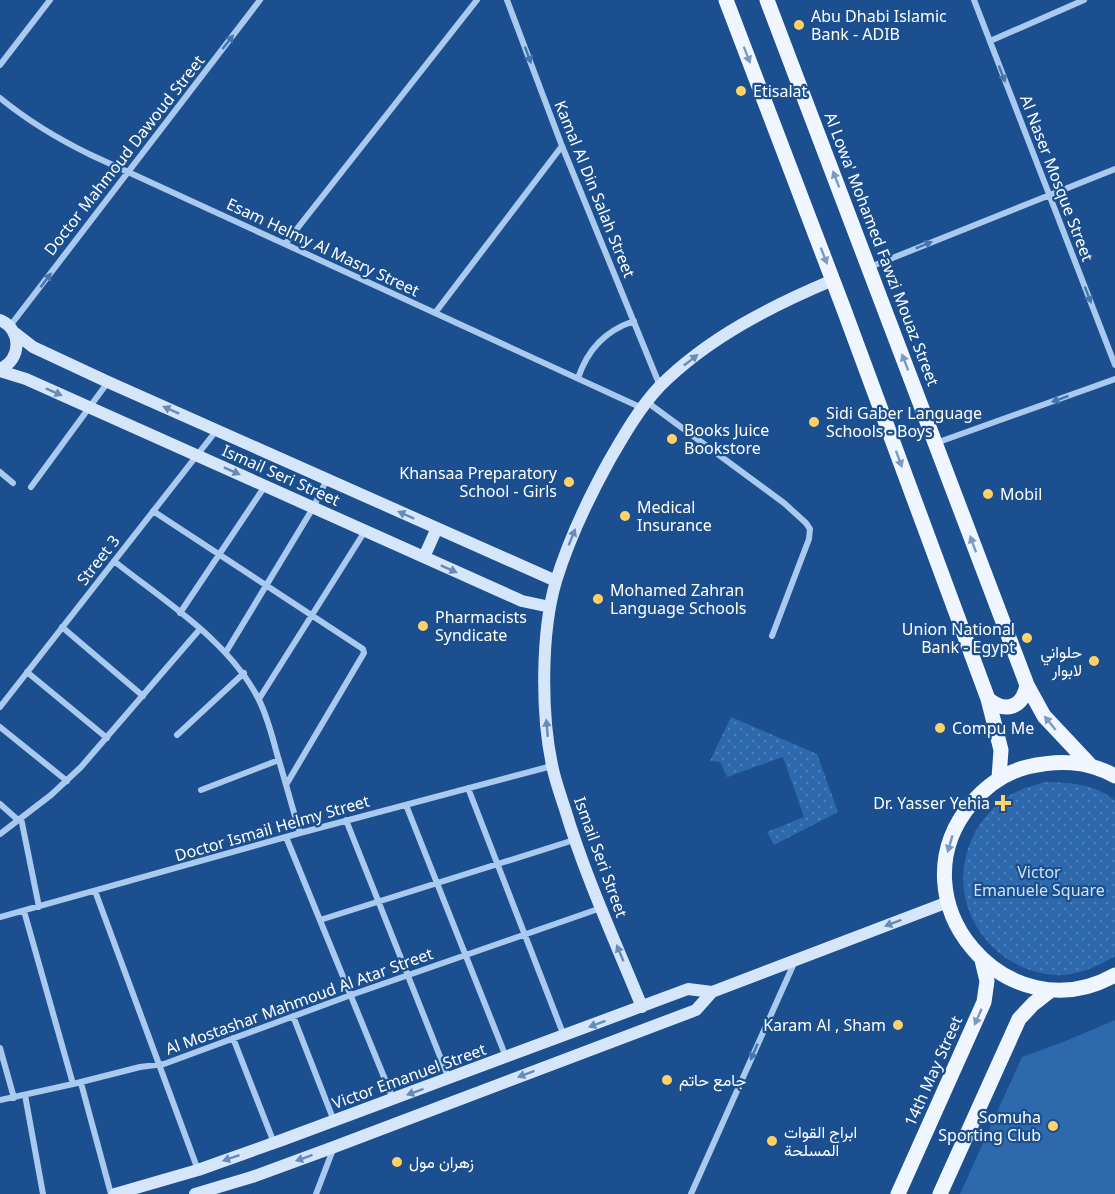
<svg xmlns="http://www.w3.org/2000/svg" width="1115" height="1194" viewBox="0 0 1115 1194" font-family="'Noto Sans',Vazirmatn,sans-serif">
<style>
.green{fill:url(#green-dots)}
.pitch{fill:#2e69ad}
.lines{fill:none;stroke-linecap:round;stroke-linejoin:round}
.street{stroke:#a9c9ee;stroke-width:6}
.secondary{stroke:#d6e6fa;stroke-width:12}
.primary{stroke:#f0f6ff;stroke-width:15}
.oneway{fill:#4674ac}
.oneway2{fill:#7b9ac1}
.oneway3{fill:#668bba}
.poi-dot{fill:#ffd166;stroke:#1b4f8f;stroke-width:2}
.labels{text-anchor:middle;stroke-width:4.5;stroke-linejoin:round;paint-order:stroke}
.poi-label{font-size:16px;fill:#fff;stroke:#1b4f8f;text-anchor:start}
.street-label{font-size:16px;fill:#fff;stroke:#1b4f8f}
.park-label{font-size:16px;fill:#cfe3fa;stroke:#1b4f8f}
</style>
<defs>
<pattern id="green-dots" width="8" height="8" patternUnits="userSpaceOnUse" patternTransform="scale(1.5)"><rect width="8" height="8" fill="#2e69ad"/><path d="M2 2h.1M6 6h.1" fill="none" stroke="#4d80b9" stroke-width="1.8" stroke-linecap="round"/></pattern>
</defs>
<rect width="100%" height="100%" fill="#1b4f8f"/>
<path class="green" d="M731 717 817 754 838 812 774 845 767 832 804 817 783 757 727 777 720 762 710 761Z
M1044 782C1069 783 1095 783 1115 801V956C1098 966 1083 973 1064 975 1050 976 1033 972 1020 966 967 940 947 878 978 827 987 814 999 800 1014 793 1023 788 1034 786 1044 782Z"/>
<path class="pitch" d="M1115 1020V1194H960L1022 1057 1063 1042Z"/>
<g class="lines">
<path class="street" d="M507 0 562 146 660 386
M974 0 1115 365
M990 41 1084 0
M0 65 50 0
M0 98C28 121 58 139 91 155L642 408
M285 244 477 0
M870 267 1115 169
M435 313 562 146
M10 326 260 0
M578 378C588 349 605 331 634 321
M647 402 784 503 806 523 810 529 809 539 772 636
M936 443 1115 379
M0 472 13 483
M31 487 108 382
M153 511 363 649 364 653 286 785
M114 561C164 601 228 640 258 698 267 715 272 735 277 754 285 780 292 807 300 833
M180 613 265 486
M62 627 143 696
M226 652 313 508 327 479
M27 672 107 738
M259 699 365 531
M0 707 216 431
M0 727 67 781
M177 735 244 673
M468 788 564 1036
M201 790 279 760
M0 804 18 820
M406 805 506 1057
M21 818 39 907
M346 820 449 1079
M0 834 51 795 81 767 200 629
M286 837 393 1099
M95 891 198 1170
M24 911 73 1084
M0 917 300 833 552 766
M320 920 574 840
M293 1016 334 1121
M233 1038 274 1143
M0 1048 14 1098
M81 1083 111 1194
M25 1095 43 1194
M0 1100 73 1084 140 1067 164 1064 351 995 601 908
M316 1194 334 1147
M691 1194 795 961"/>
<path class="secondary" d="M0 320C22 329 22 360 0 369
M15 333 33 347 108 382 556 581
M0 371 26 379 522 601 550 607
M424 557 437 528
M642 1007C615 941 585 876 565 809 560 794 555 780 552 765 541 713 541 632 556 581 569 539 588 499 609 461 624 435 640 407 660 386 708 338 771 306 833 280
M115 1194 198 1170 282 1140 688 989 712 992
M195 1194 252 1177 334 1147 696 1010 712 992 948 902"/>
<path class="primary" d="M726 0 843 307 988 699 1001 750 999 778
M767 0 1027 685 1044 716 1090 765
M988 699C1006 714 1023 707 1027 685
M1115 776C1086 760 1058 760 1027 767 1004 773 986 786 971 804 891 900 1007 1036 1115 975
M898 1194 984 1002 987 981 982 960
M940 1194 1019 1019 1033 1004 1051 990"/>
</g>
<defs><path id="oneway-solid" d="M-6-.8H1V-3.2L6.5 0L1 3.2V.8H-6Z" transform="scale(1.5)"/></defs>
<g class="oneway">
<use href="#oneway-solid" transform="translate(228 42) rotate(-52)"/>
<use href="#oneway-solid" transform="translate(528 55) rotate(70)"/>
<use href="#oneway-solid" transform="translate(1002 74) rotate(69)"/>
<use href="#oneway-solid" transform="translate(924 245) rotate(-22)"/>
<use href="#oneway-solid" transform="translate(46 280) rotate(-53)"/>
<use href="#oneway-solid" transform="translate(1088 295) rotate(69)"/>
<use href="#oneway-solid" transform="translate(1060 399) rotate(160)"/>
<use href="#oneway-solid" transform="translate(754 1052) rotate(114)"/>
</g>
<g class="oneway2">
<use href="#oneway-solid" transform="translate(747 55) rotate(69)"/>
<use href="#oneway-solid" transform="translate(836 179) rotate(-111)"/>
<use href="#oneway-solid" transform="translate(824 256) rotate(69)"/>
<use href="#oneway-solid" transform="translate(905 362) rotate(-111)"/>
<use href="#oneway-solid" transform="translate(899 459) rotate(70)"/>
<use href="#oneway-solid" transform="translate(973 544) rotate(-110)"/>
<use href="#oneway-solid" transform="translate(1050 723) rotate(-129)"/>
<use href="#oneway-solid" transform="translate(950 844) rotate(106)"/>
<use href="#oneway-solid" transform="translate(978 1017) rotate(114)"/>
</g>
<g class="oneway3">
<use href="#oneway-solid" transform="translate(691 360) rotate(-38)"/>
<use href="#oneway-solid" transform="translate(54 392) rotate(24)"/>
<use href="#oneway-solid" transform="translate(171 410) rotate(-156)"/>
<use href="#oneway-solid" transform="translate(232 471) rotate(24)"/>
<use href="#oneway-solid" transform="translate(406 515) rotate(-156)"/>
<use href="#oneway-solid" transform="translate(572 537) rotate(-68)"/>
<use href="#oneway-solid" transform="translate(449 569) rotate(24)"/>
<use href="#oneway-solid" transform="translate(547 728) rotate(-95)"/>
<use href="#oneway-solid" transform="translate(893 923) rotate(159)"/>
<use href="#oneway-solid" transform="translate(620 953) rotate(-113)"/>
<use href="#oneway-solid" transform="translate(597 1024) rotate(159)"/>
<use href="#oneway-solid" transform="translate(526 1074) rotate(159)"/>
<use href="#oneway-solid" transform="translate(415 1092) rotate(160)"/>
<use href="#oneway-solid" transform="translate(231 1158) rotate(161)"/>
<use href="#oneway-solid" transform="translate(304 1158) rotate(160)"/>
</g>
<g class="poi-dot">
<circle cx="799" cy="25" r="6"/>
<circle cx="741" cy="91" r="6"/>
<circle cx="814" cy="422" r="6"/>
<circle cx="672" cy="439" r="6"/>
<circle cx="569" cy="482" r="6"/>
<circle cx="988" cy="494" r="6"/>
<circle cx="625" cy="516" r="6"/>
<circle cx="598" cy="599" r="6"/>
<circle cx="423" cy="626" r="6"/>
<circle cx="1027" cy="638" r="6"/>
<circle cx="1094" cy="661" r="6"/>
<circle cx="940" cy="728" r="6"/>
<path d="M1000 794h6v6h6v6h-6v6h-6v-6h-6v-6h6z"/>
<circle cx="898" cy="1025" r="6"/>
<circle cx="667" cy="1080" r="6"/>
<circle cx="1053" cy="1126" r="6"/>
<circle cx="772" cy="1141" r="6"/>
<circle cx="397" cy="1162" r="6"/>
</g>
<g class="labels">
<g class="poi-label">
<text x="811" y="22">Abu Dhabi Islamic<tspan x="811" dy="18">Bank - ADIB</tspan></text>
<text x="753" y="97">Etisalat</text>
<text x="826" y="419">Sidi Gaber Language<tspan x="826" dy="18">Schools - Boys</tspan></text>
<text x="684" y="436">Books Juice<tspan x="684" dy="18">Bookstore</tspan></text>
<text x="557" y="479" text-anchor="end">Khansaa Preparatory<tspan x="557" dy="18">School - Girls</tspan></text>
<text x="1000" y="500">Mobil</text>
<text x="637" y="513">Medical<tspan x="637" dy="18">Insurance</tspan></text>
<text x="610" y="596">Mohamed Zahran<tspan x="610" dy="18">Language Schools</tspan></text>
<text x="435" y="623">Pharmacists<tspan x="435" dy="18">Syndicate</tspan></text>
<text x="1015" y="635" text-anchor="end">Union National<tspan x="1015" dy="18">Bank - Egypt</tspan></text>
<text x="1082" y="658" text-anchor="end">حلواني<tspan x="1082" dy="18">لابوار</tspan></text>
<text x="952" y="734">Compu Me</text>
<text x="990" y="809" text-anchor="end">Dr. Yasser Yehia</text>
<text x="886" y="1031" text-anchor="end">Karam Al , Sham</text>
<text x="679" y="1086">جامع حاتم</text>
<text x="1041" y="1123" text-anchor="end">Somuha<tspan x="1041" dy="18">Sporting Club</tspan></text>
<text x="784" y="1138">ابراج القوات<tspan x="784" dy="18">المسلحة</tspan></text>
<text x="409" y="1168">زهران مول</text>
</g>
<g class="street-label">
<text transform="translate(124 155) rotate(-52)" y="6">Doctor Mahmoud Dawoud Street</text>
<text transform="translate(1057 178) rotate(69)" y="6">Al Naser Mosque Street</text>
<text transform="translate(595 189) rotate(68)" y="6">Kamal Al Din Salah Street</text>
<text transform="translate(323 247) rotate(25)" y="6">Esam Helmy Al Masry Street</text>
<text transform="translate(882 249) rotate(69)" y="6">Al Lowa' Mohamed Fawzi Mouaz Street</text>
<text transform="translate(281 475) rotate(24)" y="6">Ismail Seri Street</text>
<text transform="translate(98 560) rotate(-52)" y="6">Street 3</text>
<text transform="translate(272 828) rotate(-16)" y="6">Doctor Ismail Helmy Street</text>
<text transform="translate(601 857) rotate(70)" y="6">Ismail Seri Street</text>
<text transform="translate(299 1001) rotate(-20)" y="6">Al Mostashar Mahmoud Al Atar Street</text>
<text transform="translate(933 1071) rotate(-66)" y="6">14th May Street</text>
<text transform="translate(409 1076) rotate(-20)" y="6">Victor Emanuel Street</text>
</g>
<g class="park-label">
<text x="1039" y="878">Victor<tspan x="1039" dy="18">Emanuele Square</tspan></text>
</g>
</g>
</svg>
